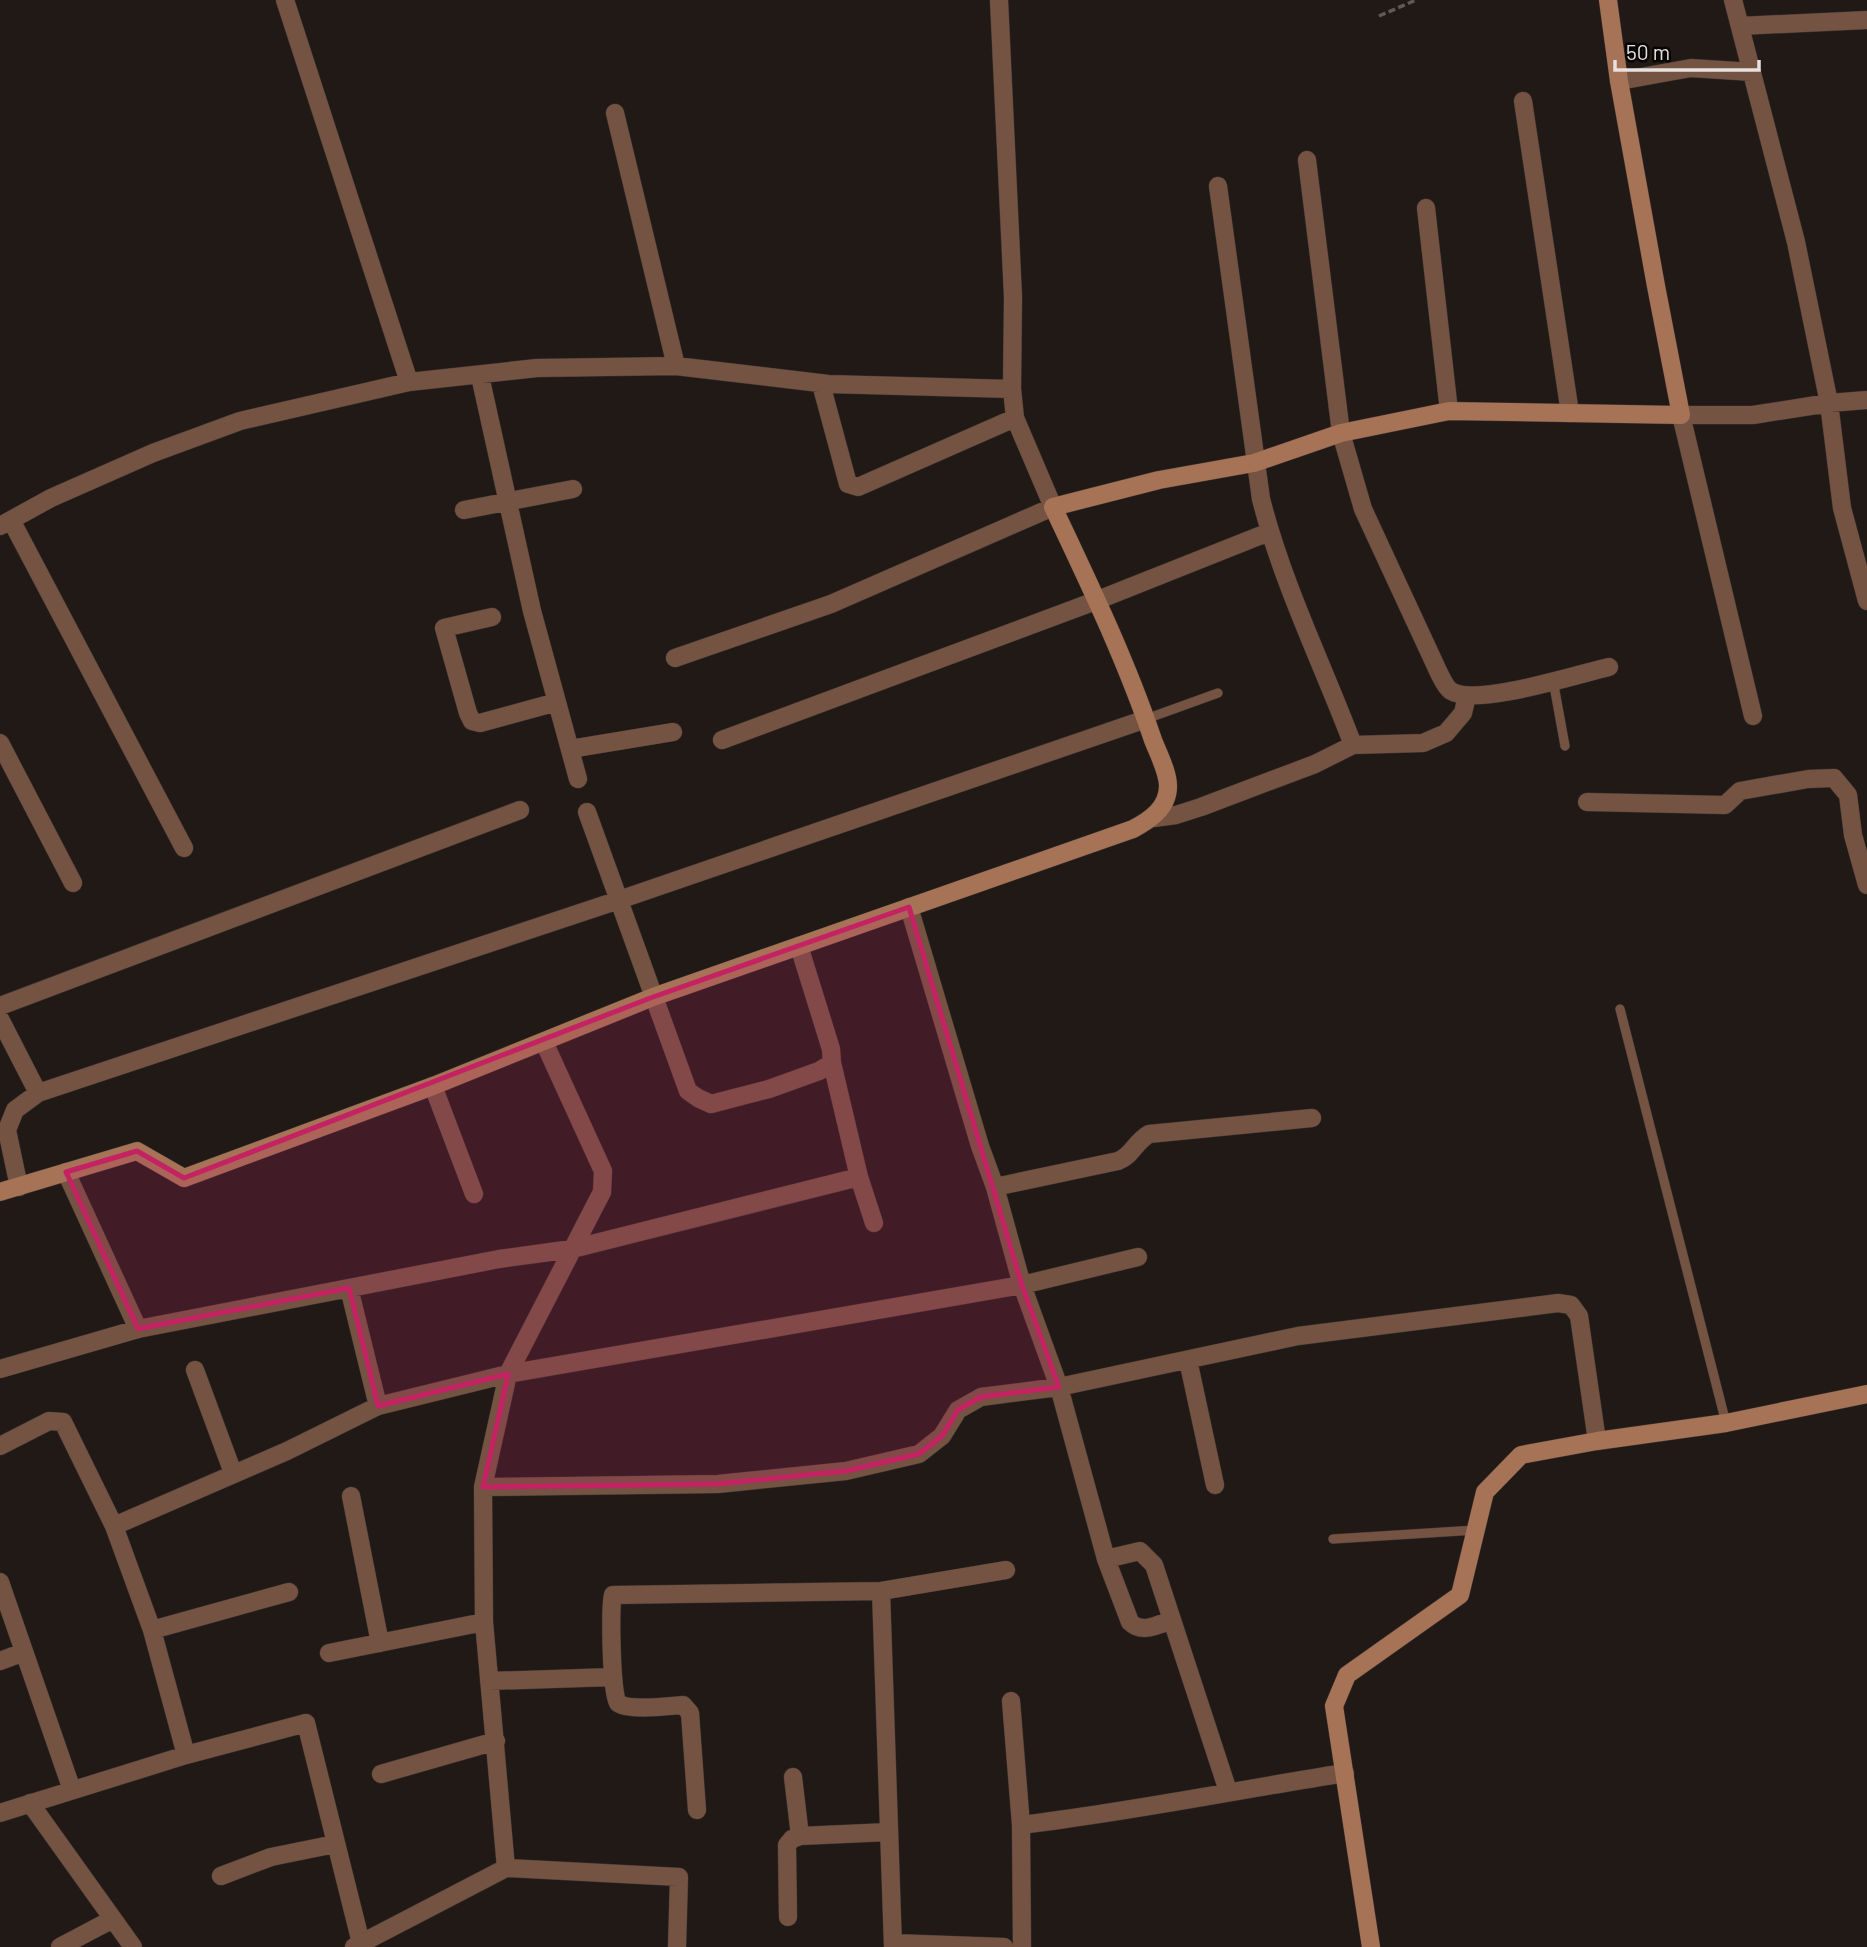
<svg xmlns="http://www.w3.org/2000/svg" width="1867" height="1947" viewBox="0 0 1867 1947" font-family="Barlow,sans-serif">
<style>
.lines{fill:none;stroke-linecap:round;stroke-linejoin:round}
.lane-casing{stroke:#3d3532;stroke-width:10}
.street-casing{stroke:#3d3532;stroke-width:19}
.secondary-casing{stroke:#3d3532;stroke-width:19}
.path{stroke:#605956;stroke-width:3.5;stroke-dasharray:7 3.5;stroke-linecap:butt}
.lane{stroke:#745342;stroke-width:9}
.street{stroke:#745342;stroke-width:18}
.secondary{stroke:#a77356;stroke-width:18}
.marked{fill:#c42262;fill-opacity:0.2;stroke:#c42262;stroke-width:5;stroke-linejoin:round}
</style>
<rect width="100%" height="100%" fill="#211916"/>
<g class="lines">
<g class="lane-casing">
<path id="lane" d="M1553 680 1565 746
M1146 719 1218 693
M1620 1009 1726 1423
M1333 1539 1476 1530"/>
</g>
<g class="street-casing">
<path id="street" d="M285 0 409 382
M1733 0 1796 242 1829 403 1842 508 1867 601
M1740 26 1867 20
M1619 81 1691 68 1752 72
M1523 101 1570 413
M615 113 676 366
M1307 160 1341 433 1363 509 1439 673C1442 679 1446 688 1451 691 1476 707 1578 674 1609 667
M1218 186 1261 499C1283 585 1322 663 1353 745
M1426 208 1449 411
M480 376 532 611 578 779
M821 384 848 484 858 487 1015 418
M464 510 573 489
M11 520 184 848
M0 526 51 498 153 453 240 421 409 382 537 368 676 366 828 384 1012 389
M492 617 444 628 468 713 472 721 480 723 557 702
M675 658 831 604 1053 507 1015 418 1012 389 1013 297 999 0
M1753 716 1681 415H1753L1829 403 1867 400
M722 740 1098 600 1269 532
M0 743 73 883
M570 749 673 732
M1587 802 1725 805 1740 791 1808 779 1834 778 1848 795 1853 835 1867 885
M587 812 688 1091 698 1098 711 1104 769 1089 819 1071 832 1063 831 1049 799 946
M1154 818 1176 815 1201 807 1315 764 1353 745 1423 743 1446 733 1463 713 1467 696
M909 907 980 1146 995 1187 1022 1285 1059 1387 1106 1559 1140 1551 1154 1565 1228 1791
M0 1006 520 810
M0 1019 38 1093 15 1110 7 1130 19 1187
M832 1063 859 1177 874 1223
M433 1086 474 1194
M38 1093 619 900 1146 719
M66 1172 138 1329
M995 1187 1118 1161C1132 1156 1134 1143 1149 1134L1312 1118
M349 1288 378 1406
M1188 1360 1215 1485
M0 1369 138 1329 499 1259 572 1249 859 1177
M195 1370 233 1473
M0 1446 49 1421 63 1422 114 1526
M483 1487 718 1484 846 1471 919 1454 942 1436 958 1410 981 1397 1059 1387 1298 1336 1558 1303 1571 1305 1579 1316 1597 1441
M351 1496 380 1643
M1106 1559 1130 1622C1142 1634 1157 1625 1172 1620
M0 1582 72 1790
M881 1591 893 1947
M152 1630 289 1592
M329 1653 484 1622
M0 1661 24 1652
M489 1681 613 1677
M1011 1701 1021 1825
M186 1755 152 1630 114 1526 287 1451 378 1406 508 1374 1022 1285 1138 1257
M381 1774 496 1741
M793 1777 800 1836
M30 1803 133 1947
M697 1810 690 1713 683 1705C669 1706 628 1711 618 1703 611 1696 610 1607 613 1595L881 1591 1006 1570
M0 1813 186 1755 306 1723 361 1943
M506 1868 484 1622 483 1487 508 1374 602 1192 603 1171 544 1042
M221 1876 271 1857 335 1844
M788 1917 787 1845 792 1839 800 1836 889 1832
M893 1943 1004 1947
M60 1947 113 1919
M354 1947 506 1868 679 1877 677 1947
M1022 1947 1021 1825C1130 1812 1237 1790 1345 1773"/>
</g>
<g class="secondary-casing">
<path id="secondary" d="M0 1192 137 1151 184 1178 433 1086 653 997 1133 829C1150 820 1168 808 1168 786 1168 772 1158 753 1153 740 1126 660 1089 583 1053 507L1159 480 1254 463 1341 433 1449 411 1681 415 1656 286 1619 81 1608 0
M1371 1947 1334 1706 1347 1675 1460 1595 1485 1492 1521 1455 1597 1441 1726 1423 1867 1394"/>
</g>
<path class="path" d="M1379 16 1416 0"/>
<use href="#lane" class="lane"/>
<use href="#street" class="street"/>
<use href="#secondary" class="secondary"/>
</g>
<path class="marked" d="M909 907 1022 1285 1059 1387 981 1397 958 1410 942 1436 919 1454 846 1471 718 1484 483 1487 508 1374 378 1406 349 1288 138 1329 66 1172 137 1151 184 1178 653 997Z"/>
<path d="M1615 60v10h144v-10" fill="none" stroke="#e7e1df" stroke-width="3.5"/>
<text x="1626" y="60" font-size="21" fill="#e7e1df" stroke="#080505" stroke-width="5" paint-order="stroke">50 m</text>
</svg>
